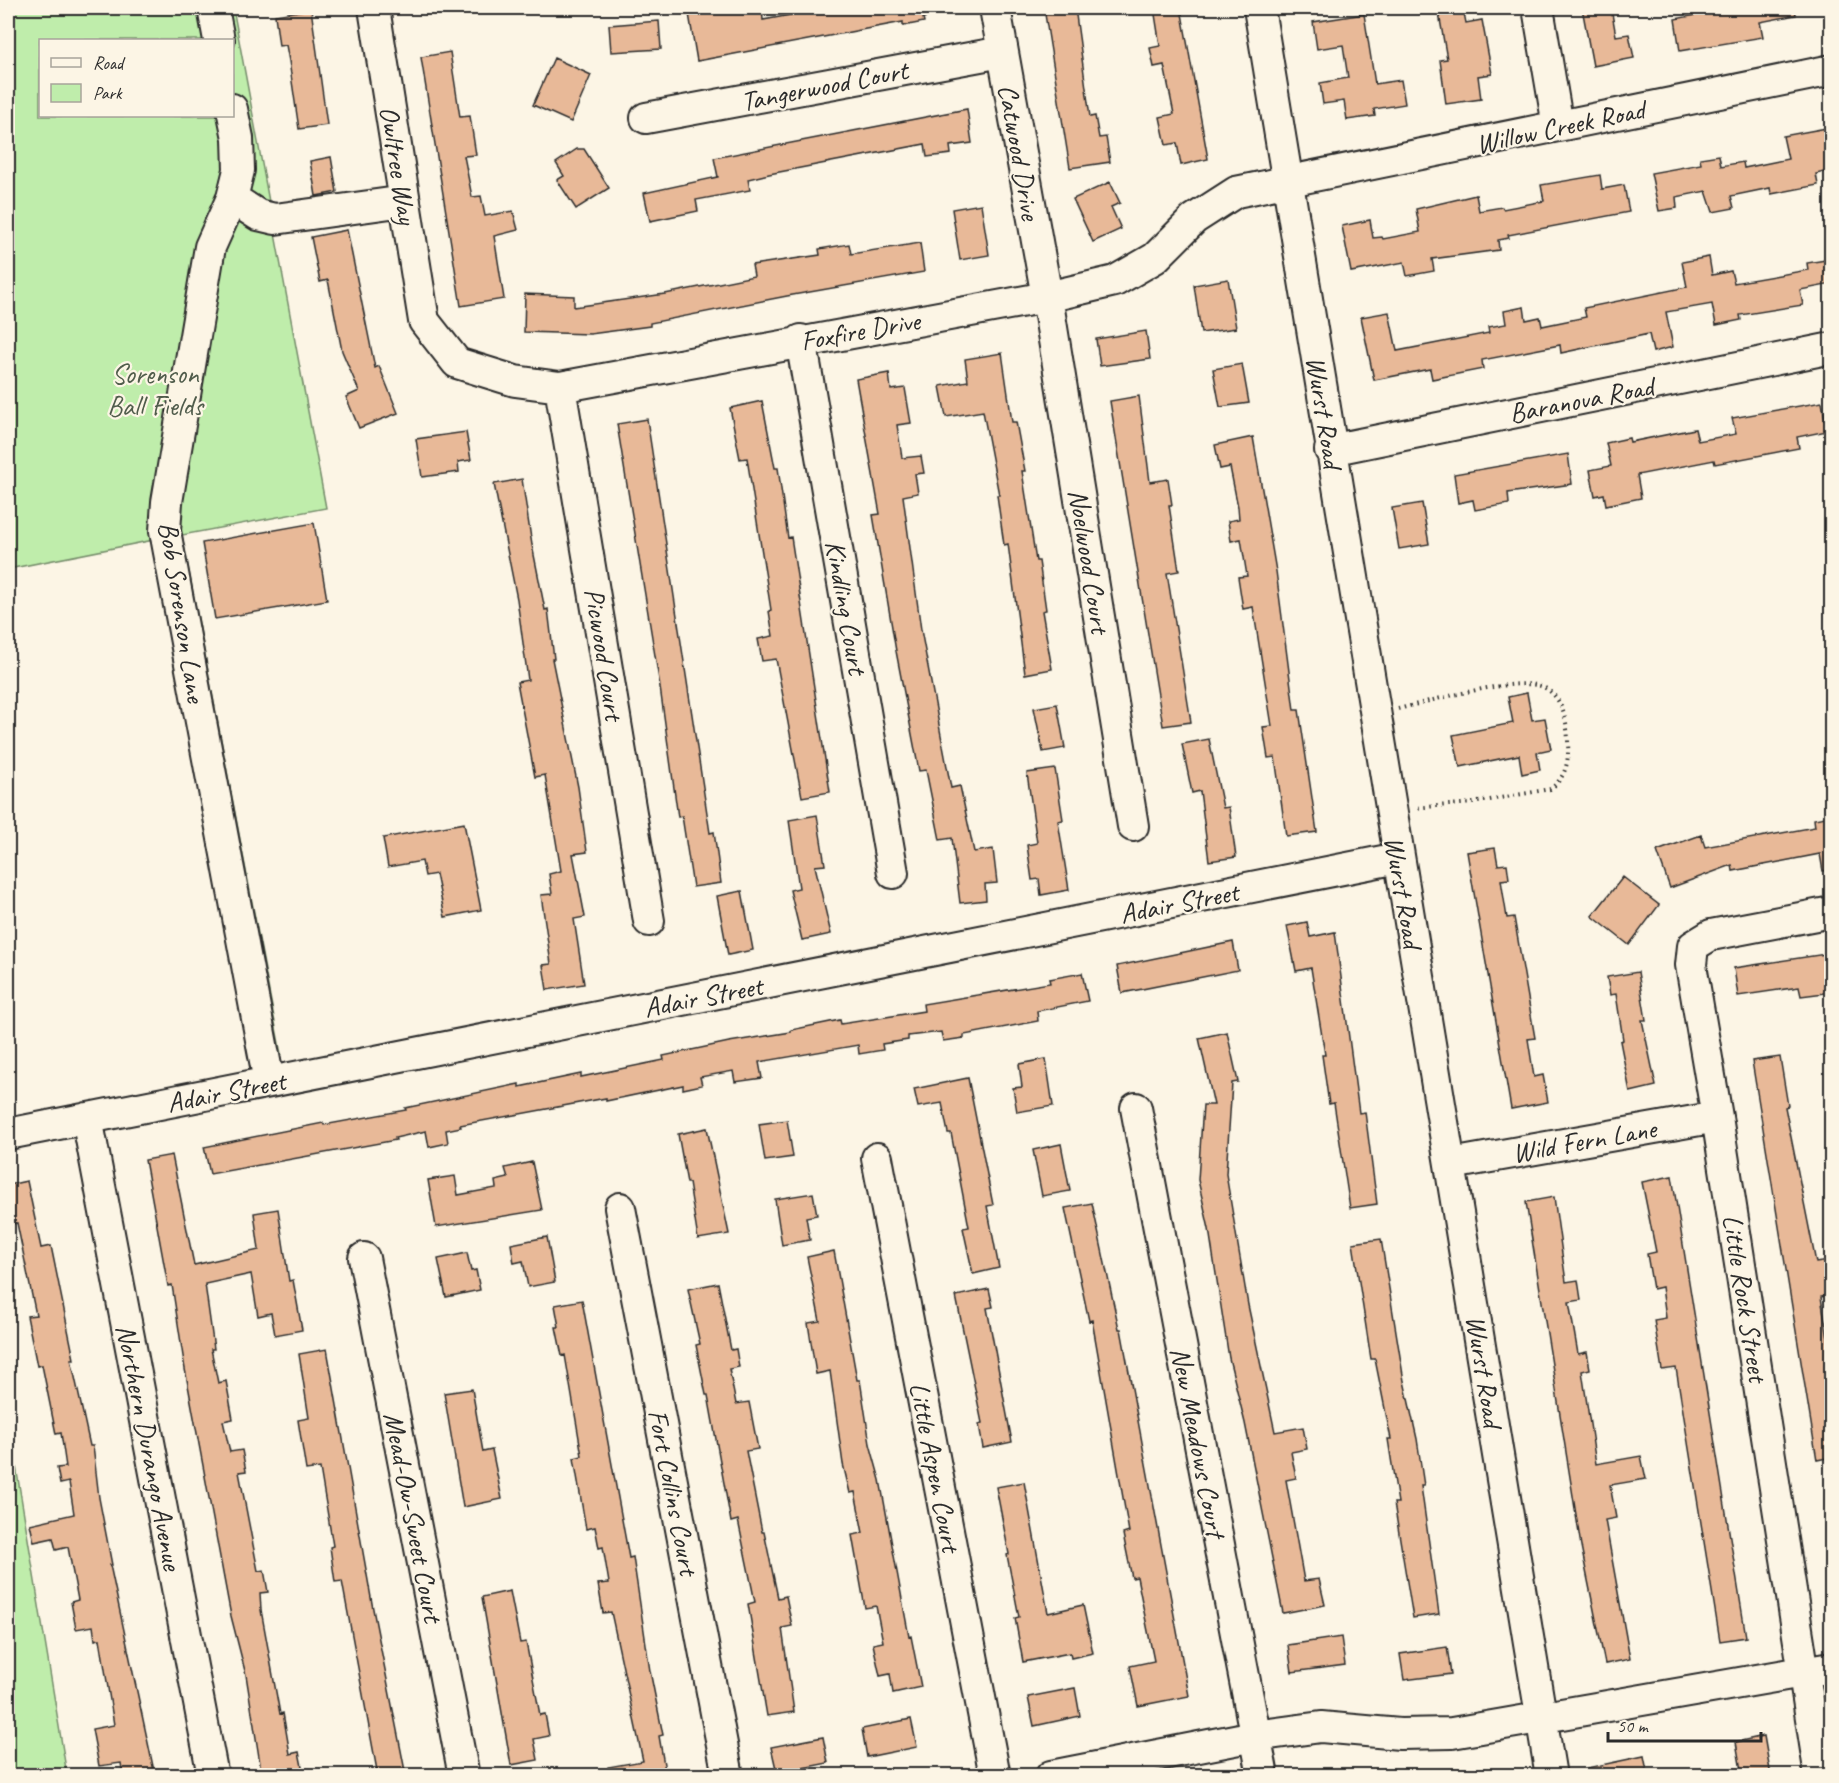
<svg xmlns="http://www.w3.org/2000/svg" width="1839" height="1783" viewBox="0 0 1839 1783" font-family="Caveat,sans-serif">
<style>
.green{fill:#bfedab;stroke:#758c6b;stroke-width:1.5;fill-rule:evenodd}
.building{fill:#e8b998;stroke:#2b2b2b;stroke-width:1.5}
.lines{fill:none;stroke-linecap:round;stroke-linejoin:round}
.minor-casing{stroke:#2b2b2b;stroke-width:34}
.path{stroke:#2b2b2b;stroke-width:4;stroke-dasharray:1.5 4.5;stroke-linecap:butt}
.minor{stroke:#fcf5e5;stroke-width:30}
.labels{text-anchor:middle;stroke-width:4.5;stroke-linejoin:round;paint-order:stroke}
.street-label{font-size:28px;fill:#2b2b2b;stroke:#fcf5e5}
.park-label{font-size:28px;fill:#505c4b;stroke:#fcf5e5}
</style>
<rect width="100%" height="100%" fill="#fcf5e5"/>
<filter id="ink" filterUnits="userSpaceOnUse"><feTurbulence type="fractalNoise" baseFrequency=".0167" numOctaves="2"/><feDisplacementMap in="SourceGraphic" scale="12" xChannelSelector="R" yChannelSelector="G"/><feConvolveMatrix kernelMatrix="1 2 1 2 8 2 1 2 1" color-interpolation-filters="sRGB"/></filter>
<g filter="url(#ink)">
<path class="green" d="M8 8H233L326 508 182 535 281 1054 253 1059 154 540 8 569ZM40 40H232V116H40Z
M8 1418 67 1775H8Z"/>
<path class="building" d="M688 8H762L763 20 828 8H934L935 15 923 18 924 22 903 26V22L697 61Z
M1044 8H1075L1090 117 1095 116 1099 138 1106 137 1110 162 1070 168Z
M1154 8H1181L1208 159 1181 165 1177 143 1166 145 1160 117 1174 114 1164 65 1154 67 1150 48 1160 46Z
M1438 8H1463L1466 23 1482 20 1492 74 1478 76 1481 99 1446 104 1440 60 1447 59Z
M1582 8H1611L1616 36 1629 34 1634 58 1593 66Z
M1733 8H1795L1796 15 1760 22 1763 37 1680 51 1675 19Z
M311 9 327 125 299 129 289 61 286 45 279 46 275 15Z
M1364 14 1375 84 1401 80 1405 104 1374 109 1375 116 1347 120 1344 101 1323 104 1320 83 1348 78 1343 45 1317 49 1313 22Z
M659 21 661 49 611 52 609 25Z
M450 52 460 117 470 116 476 155 464 156 472 197 481 196 485 216 513 211 518 230 494 236 504 299 461 306 421 57Z
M554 58 591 75 571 122 533 105Z
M967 109 972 143 950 146 951 154 927 157 925 144 769 174 748 179 750 190 696 200 698 211 650 221 644 193 718 177 714 158Z
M1832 127V170L1816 174 1818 185 1771 194 1770 188 1731 196 1734 208 1713 212 1706 191 1676 197 1677 208 1659 211 1651 173 1701 164 1700 158 1719 155 1721 166 1743 162 1744 168 1788 159 1783 136Z
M577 149H584L609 188 576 209 557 180 564 176 556 163Z
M331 157 337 192 316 196 310 161Z
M1600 175 1602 189 1624 185 1629 212 1508 235 1509 238 1498 240 1499 250 1432 259 1434 271 1407 276 1404 262 1351 272 1342 226 1370 220 1373 238 1382 237 1383 239 1420 232 1416 209 1476 195 1479 211 1502 207 1503 209 1544 201 1541 185Z
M1110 182 1120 203 1111 207 1121 229 1093 242 1073 199Z
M981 204 989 255 960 260 952 209Z
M347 230 375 368 379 366 398 413 359 428 346 397 359 391 342 351 328 280 320 282 311 237Z
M920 243 924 272 787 296 650 323V326L590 334 524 332 525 294 574 296V307L665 294 754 276 752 265 820 255 819 249 849 244 851 254Z
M1709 257 1712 275 1731 271 1734 283 1808 270 1807 263 1832 259V284L1800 290 1803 305 1740 315 1741 320 1716 325 1712 304 1666 312 1673 347 1653 352 1649 334 1561 353 1560 345 1482 360 1483 369 1432 379 1430 369 1374 380 1361 317 1389 312 1397 351 1489 333 1488 327 1506 324 1504 311 1524 307 1526 320 1540 317 1542 326 1586 317 1584 308 1687 287 1682 262Z
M1228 279 1236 328 1201 333 1194 285Z
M1146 331 1150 359 1100 366 1096 339Z
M1002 353 1012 422H1016L1025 471H1022L1036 561H1039L1046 610 1042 611 1052 669 1025 674 1008 544 1004 545 997 495H999L983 411 946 417 940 386 968 381 965 359Z
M1242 364 1249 403 1220 407 1213 369Z
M889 373 891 390 905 388 911 423 897 425 902 458 921 456 924 473 915 474 918 493 903 496 921 630 951 788 960 786 974 852 993 849 997 883 985 884 986 900 960 903 952 838 940 840 926 770 919 771 896 651 873 515 880 514 856 379Z
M1139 396 1150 482 1168 479 1172 505H1169L1179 571 1167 573 1191 722 1163 726 1110 401Z
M762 401 775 468H778L788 538 791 537 830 792 802 797 776 659 762 661 758 639 773 636 769 611 771 610 747 458 740 459 730 408Z
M1822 402 1827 431 1797 437 1799 448 1715 464 1714 460 1637 475 1641 498 1606 505 1604 494 1595 496 1590 470 1611 466 1606 443 1629 438 1630 442 1695 429 1698 441 1736 434 1732 418Z
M647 419 710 833 714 832 721 883 693 887 682 816 678 817 659 680 617 424Z
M466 432 471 460 458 462 459 472 422 477 416 439Z
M1253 437 1276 571 1294 710H1299L1317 832 1286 836 1275 757 1268 758 1263 727 1272 726 1253 607 1243 609 1238 577 1247 576 1241 539 1231 541 1228 521 1239 519 1238 507 1230 467 1220 469 1215 445Z
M1568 454 1572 484 1508 493 1509 504 1475 510 1473 500 1458 503 1454 474Z
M522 479 532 545 545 610 548 609 554 659H552L578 787 587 852 573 854 585 917 574 919 584 984 547 990 543 965 551 964 541 895 552 894 549 874 561 871 545 775 535 777 517 682 528 680 517 599 494 484Z
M1422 503 1429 544 1399 549 1392 508Z
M314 523 327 600 215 619 202 543Z
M1527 693 1532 720 1545 718 1551 749 1537 752 1540 770 1522 774 1519 755 1460 767 1453 735 1513 723 1508 697Z
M1057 704 1065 748 1043 752 1034 708Z
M1209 739 1223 808 1229 807 1236 857 1209 861 1200 791 1192 793 1182 744Z
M1055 769 1063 820 1058 821 1069 890 1041 895 1039 879 1032 880 1027 845 1037 843 1027 773Z
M817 815 825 865 815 866 831 934 802 940 790 890 799 888 789 820Z
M1832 816V870L1823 871 1820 854 1733 871 1732 865 1670 888 1657 851 1701 835 1705 847 1815 827 1814 819Z
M464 823 481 910 445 917 436 874 425 876 422 861 388 867 383 838Z
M1495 848 1498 865 1507 864 1509 879 1501 880 1507 918 1514 917 1535 1038 1528 1039 1534 1077 1543 1075 1548 1102 1511 1109 1467 852Z
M1623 877 1659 905 1629 945 1592 916Z
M742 891 753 950 728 955 717 896Z
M1307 922 1310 937 1335 932 1359 1113 1365 1112 1377 1204 1350 1208 1334 1103 1329 1104 1322 1055H1325L1311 968 1296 971 1287 926Z
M1233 942 1238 970 1122 993 1117 966Z
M1832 953V992L1801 996 1799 987 1738 996 1734 968Z
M1638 972 1646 1020H1642L1656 1086 1630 1092 1620 1041 1623 1040 1616 994 1610 995 1607 977Z
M1082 973 1088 1001 1037 1011 1038 1021 964 1035V1038L943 1041 941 1032 908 1036V1040L882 1044 883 1050 859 1054 858 1045 759 1062 762 1078 735 1082 733 1071 700 1077 702 1085 683 1089V1085L606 1101V1098L460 1125 461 1127 446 1130 448 1143 429 1147 426 1131 395 1138 396 1140 210 1174 204 1147 323 1123 324 1125 406 1110 405 1108 519 1084V1087L581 1074V1077L664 1060 663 1056 729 1042 791 1032V1030L840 1020 841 1024 924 1011 923 1004 1050 983 1049 979Z
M1227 1032 1238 1082 1232 1083 1226 1174 1248 1305 1275 1432 1303 1427 1307 1449 1291 1452 1296 1478 1286 1480 1304 1581 1319 1579 1325 1605 1283 1613 1245 1423 1229 1358 1209 1229 1198 1180 1203 1105H1214L1199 1038Z
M1780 1057 1788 1106 1785 1107 1816 1263 1829 1261 1832 1277V1295L1821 1297 1832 1363V1457L1817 1460 1752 1061Z
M1046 1059 1053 1106 1017 1112 1013 1088 1022 1087 1019 1064Z
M968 1078 993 1205 987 1206 999 1268 973 1274 963 1228 969 1227 951 1133H948L942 1103 918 1107 914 1089Z
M787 1120 793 1157 765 1161 759 1124Z
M707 1128 729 1234 698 1239 689 1183H687L678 1134Z
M1061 1144 1070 1191 1042 1196 1033 1150Z
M172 1155 194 1265 259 1250 254 1213 278 1209 289 1281 293 1280 302 1330 275 1335 271 1313 258 1316 251 1274 205 1284 214 1349H211L218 1383 226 1381 233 1419 223 1421 230 1452 242 1450 246 1471 239 1472 258 1571 264 1570 268 1592 260 1593 261 1610 280 1714 283 1713 290 1754 299 1752 304 1776H262L246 1675 231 1616 185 1369 172 1285 168 1286 145 1160Z
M532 1162 542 1210 436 1227 428 1180 455 1176 458 1195 496 1188 495 1181 508 1178 505 1168Z
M1672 1176 1746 1637 1720 1641 1676 1368 1662 1370 1654 1320 1666 1318 1662 1287 1653 1289 1647 1254 1656 1252 1642 1182Z
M27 1181 41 1248 51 1246 74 1359H71L90 1446H93L99 1498 112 1565H110L154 1771 123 1776 121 1763 99 1766 92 1729 114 1725 100 1639 95 1640 93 1626 76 1629 71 1602 78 1600 68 1547 56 1550 53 1538 34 1542 30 1524 74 1514 69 1482 60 1484 57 1468 66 1467 61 1433 56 1434 42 1365 37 1366 27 1316 36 1315 17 1223 8 1225V1185Z
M813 1193 817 1215 806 1217 810 1240 782 1245 775 1199Z
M1554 1197 1566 1282 1578 1280 1581 1300 1569 1302 1578 1354 1587 1352 1590 1369 1582 1371 1596 1464 1641 1456 1646 1479 1610 1485 1616 1518 1605 1520 1630 1659 1605 1664 1581 1546 1526 1202Z
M1092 1203 1119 1329H1121L1189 1696 1138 1706 1130 1666 1154 1661 1137 1577 1132 1578 1123 1534 1129 1532 1092 1320 1089 1321 1065 1208Z
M547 1237 555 1282 528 1287 523 1261 514 1263 511 1244Z
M1381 1239 1404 1381 1417 1439 1424 1486H1421L1439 1614 1413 1618 1394 1503H1398L1388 1439H1391L1375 1359H1371L1353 1243Z
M834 1251 857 1380H860L870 1444 880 1480 909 1637 911 1636 921 1687 893 1693 890 1674 880 1676 873 1644 883 1642 876 1606 865 1608 852 1535 863 1533 855 1492 850 1493 843 1464 830 1371 816 1374 808 1323 820 1321 807 1257Z
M467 1253 471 1271 476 1270 480 1290 446 1297 438 1259Z
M718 1283 731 1350 736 1349 739 1367 729 1369 736 1404 749 1402 758 1449 746 1451 762 1532H764L778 1598 786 1596 792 1626 782 1628 794 1712 767 1716 748 1604 755 1602 738 1520 731 1522 708 1395H706L696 1345 700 1344 688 1289Z
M989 1289 993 1307 987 1308 1012 1442 983 1448 979 1424 982 1423 956 1296Z
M582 1300 629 1558 633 1557 650 1671 663 1735 659 1736 666 1776H609L608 1767 643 1761 611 1612 603 1613 598 1584 609 1583 603 1547 599 1548 595 1527 586 1529 574 1458 582 1456 565 1355 562 1356 556 1327H559L555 1305Z
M327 1349 373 1609 406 1776H378L342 1581 335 1582 330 1547 333 1546 320 1468 306 1470 298 1420 309 1418 299 1354Z
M472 1389 483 1452 492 1450 502 1499 463 1507 444 1393Z
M1024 1482 1048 1613 1083 1605 1093 1653 1071 1658 1070 1653 1023 1662 1015 1618 1019 1617 1007 1555 1009 1554 996 1487Z
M510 1591 520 1643 526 1642 540 1715 545 1714 549 1736 534 1739 538 1760 511 1765 482 1597Z
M1341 1637 1345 1665 1292 1672 1288 1645Z
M1447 1647 1451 1674 1404 1680 1400 1654Z
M1075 1688 1080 1716 1034 1726 1028 1697Z
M911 1719 917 1747 867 1757 862 1729Z
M1764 1736 1771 1776H1742L1736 1742Z
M823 1737 828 1763 777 1773 771 1747Z
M1644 1756 1648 1776H1588L1587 1768Z"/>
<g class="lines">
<g class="minor-casing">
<path id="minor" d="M213 8 219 40
M374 8 424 321 457 363 515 381 560 387 1047 297 1115 281 1155 258 1194 219 1236 192 1832 70
M995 8 1047 297 1133 826
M1259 8 1551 1776
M1538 8 1558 126
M232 109 238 138 239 170 232 198 210 247 167 502 165 531 269 1082
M646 118 1002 52
M232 198 258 215 275 219 405 201
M801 340 893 873
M560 387 649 921
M1330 450 1832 348
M1136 1108 1263 1776
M87 1118 213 1776
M8 1134 1398 858
M877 1158 995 1776
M1451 1164 1717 1117
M620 1208 728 1776
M364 1258 464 1776
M1051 1776 1255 1736 1321 1727 1400 1734 1452 1733 1832 1667
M1820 1776 1717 1117 1691 965 1693 946 1711 935 1832 912"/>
</g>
<path class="path" d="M1398 709C1427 702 1522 674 1545 688 1563 698 1567 722 1568 740 1569 760 1567 777 1550 789L1473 803 1414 808"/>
<use href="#minor" class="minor"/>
</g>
</g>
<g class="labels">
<g class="street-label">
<text transform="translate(824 85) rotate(-11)" y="10">Tangerwood Court</text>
<text transform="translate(1560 126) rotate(-12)" y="10">Willow Creek Road</text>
<text transform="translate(1020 152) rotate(80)" y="10">Catwood Drive</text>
<text transform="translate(399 165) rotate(81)" y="10">Owltree Way</text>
<text transform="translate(860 330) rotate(-10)" y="10">Foxfire Drive</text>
<text transform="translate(1581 399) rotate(-11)" y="10">Baranova Road</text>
<text transform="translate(1325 412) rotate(81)" y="10">Wurst Road</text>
<text transform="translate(1090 561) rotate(81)" y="10">Noelwood Court</text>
<text transform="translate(847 607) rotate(80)" y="10">Kindling Court</text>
<text transform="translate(183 612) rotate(81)" y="10">Bob Sorenson Lane</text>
<text transform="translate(605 654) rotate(81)" y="10">Picwood Court</text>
<text transform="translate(1404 892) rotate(80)" y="10">Wurst Road</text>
<text transform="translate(1179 902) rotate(-11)" y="10">Adair Street</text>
<text transform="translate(703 996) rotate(-11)" y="10">Adair Street</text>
<text transform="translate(226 1091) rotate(-11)" y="10">Adair Street</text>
<text transform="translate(1584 1140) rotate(-10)" y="10">Wild Fern Lane</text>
<text transform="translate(1746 1298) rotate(81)" y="10">Little Rock Street</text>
<text transform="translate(1485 1371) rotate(81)" y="10">Wurst Road</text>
<text transform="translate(1199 1442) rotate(79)" y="10">New Meadows Court</text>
<text transform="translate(150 1447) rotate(79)" y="10">Northern Durango Avenue</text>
<text transform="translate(936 1467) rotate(79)" y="10">Little Aspen Court</text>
<text transform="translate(674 1492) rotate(79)" y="10">Fort Collins Court</text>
<text transform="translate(414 1517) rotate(79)" y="10">Mead-Ow-Sweet Court</text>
</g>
<g class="park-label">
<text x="155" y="383">Sorenson<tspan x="155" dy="32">Ball Fields</tspan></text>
</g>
</g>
<rect width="1839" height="1783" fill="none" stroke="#fcf5e5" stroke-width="30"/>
<rect x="15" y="15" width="1809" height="1753" fill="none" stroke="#2b2b2b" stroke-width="2" filter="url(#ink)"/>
<rect x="39" y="39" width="195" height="78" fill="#fcf5e5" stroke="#a8a49b" stroke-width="1.5"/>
<rect x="51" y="58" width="30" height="9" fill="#fcf5e5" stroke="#a8a49b" stroke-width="1.5"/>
<text x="93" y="69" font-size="18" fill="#2b2b2b">Road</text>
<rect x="51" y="84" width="30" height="18" fill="#bfedab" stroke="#a8a49b" stroke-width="1.5"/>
<text x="93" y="99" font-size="18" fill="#2b2b2b">Park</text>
<path d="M1608 1732v9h153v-9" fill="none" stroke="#2b2b2b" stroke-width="3"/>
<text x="1617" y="1732" font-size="18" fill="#2b2b2b" stroke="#fcf5e5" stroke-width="4.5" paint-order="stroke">50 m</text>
</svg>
